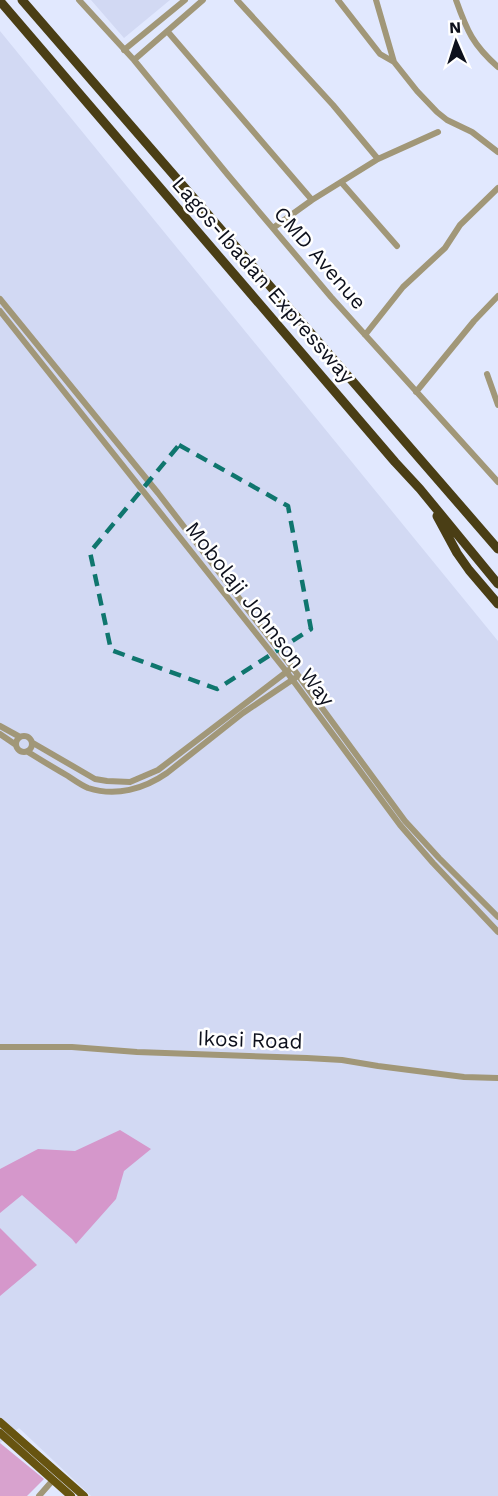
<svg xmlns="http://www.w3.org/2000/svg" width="498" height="1496" viewBox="0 0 498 1496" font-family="'Work Sans',sans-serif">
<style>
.built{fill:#d2d9f3}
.green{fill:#d8a2ce}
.forest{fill:#d597cb}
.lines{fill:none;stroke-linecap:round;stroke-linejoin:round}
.minor{stroke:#a19778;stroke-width:6}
.major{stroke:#675410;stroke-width:8}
.highway{stroke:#4a3e15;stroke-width:9}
.marked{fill:none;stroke:#0f766e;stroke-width:4.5;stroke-dasharray:12 8;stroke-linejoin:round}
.labels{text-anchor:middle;stroke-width:5;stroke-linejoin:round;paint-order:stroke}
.street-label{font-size:21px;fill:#0d101c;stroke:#fff}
</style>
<rect width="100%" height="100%" fill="#e1e8fe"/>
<path class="built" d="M91 0H170L124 38Z
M0 31 498 641V1496H91L19 1428 0 1443Z"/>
<path class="green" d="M0 1443 44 1479 27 1496H0Z"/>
<path class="forest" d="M120 1130 151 1149 124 1171 116 1199 76 1244 72 1239 22 1195 0 1213V1169L38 1149 75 1151Z
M0 1228 37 1265 0 1296Z"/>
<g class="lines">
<path class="minor" d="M79 0 134 60 228 175 331 297 498 482
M237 0 333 105 378 159
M338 0 380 54 394 62
M376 0 394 62 417 91 437 112 447 120 472 132 498 152
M456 0C467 31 473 45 498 67
M168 32 312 200
M124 50 185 0
M134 60 203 0
M341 182 397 246
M273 228 312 200 378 159 438 132
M0 299 158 493 292 667 405 821 439 858 498 917
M0 311 286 671 400 825 433 863 498 932
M365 335 403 287 445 248 460 225 498 188
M487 374 498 405
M416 392 474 321 498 296
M0 726 20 737
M0 734 16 745
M16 744a8 8 0 1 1 16 0a8 8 0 1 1-16 0Z
M33 743 95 779 107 781 130 782 158 770 289 670
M28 752C41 760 54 768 68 776 74 780 81 785 88 788 116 797 144 789 167 773L243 713 295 678
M0 1047H72L137 1052 307 1058 342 1060 378 1066 464 1077 498 1078
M39 1496 53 1480"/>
<path class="major" d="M0 1422 84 1496
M0 1433 71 1496"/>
<path class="highway" d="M22 0 498 549
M0 1 395 462 420 489 498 584
M437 516 457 553 469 570 498 604"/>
</g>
<path class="marked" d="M179 445 288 506 311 629 217 689 111 650 90 552Z"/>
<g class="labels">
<g class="street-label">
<text transform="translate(320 258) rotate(49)" y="7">CMD Avenue</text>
<text transform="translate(263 280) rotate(49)" y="7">Lagos-Ibadan Expressway</text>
<text transform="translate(260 614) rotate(52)" y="7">Mobolaji Johnson Way</text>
<text transform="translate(250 1040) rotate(2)" y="7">Ikosi Road</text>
</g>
</g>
<g transform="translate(456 42) rotate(357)" stroke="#ffffff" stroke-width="4.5" paint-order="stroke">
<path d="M0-4.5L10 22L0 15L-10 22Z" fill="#0d101c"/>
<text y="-9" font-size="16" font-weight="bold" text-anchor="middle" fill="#0d101c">N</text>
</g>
</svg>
